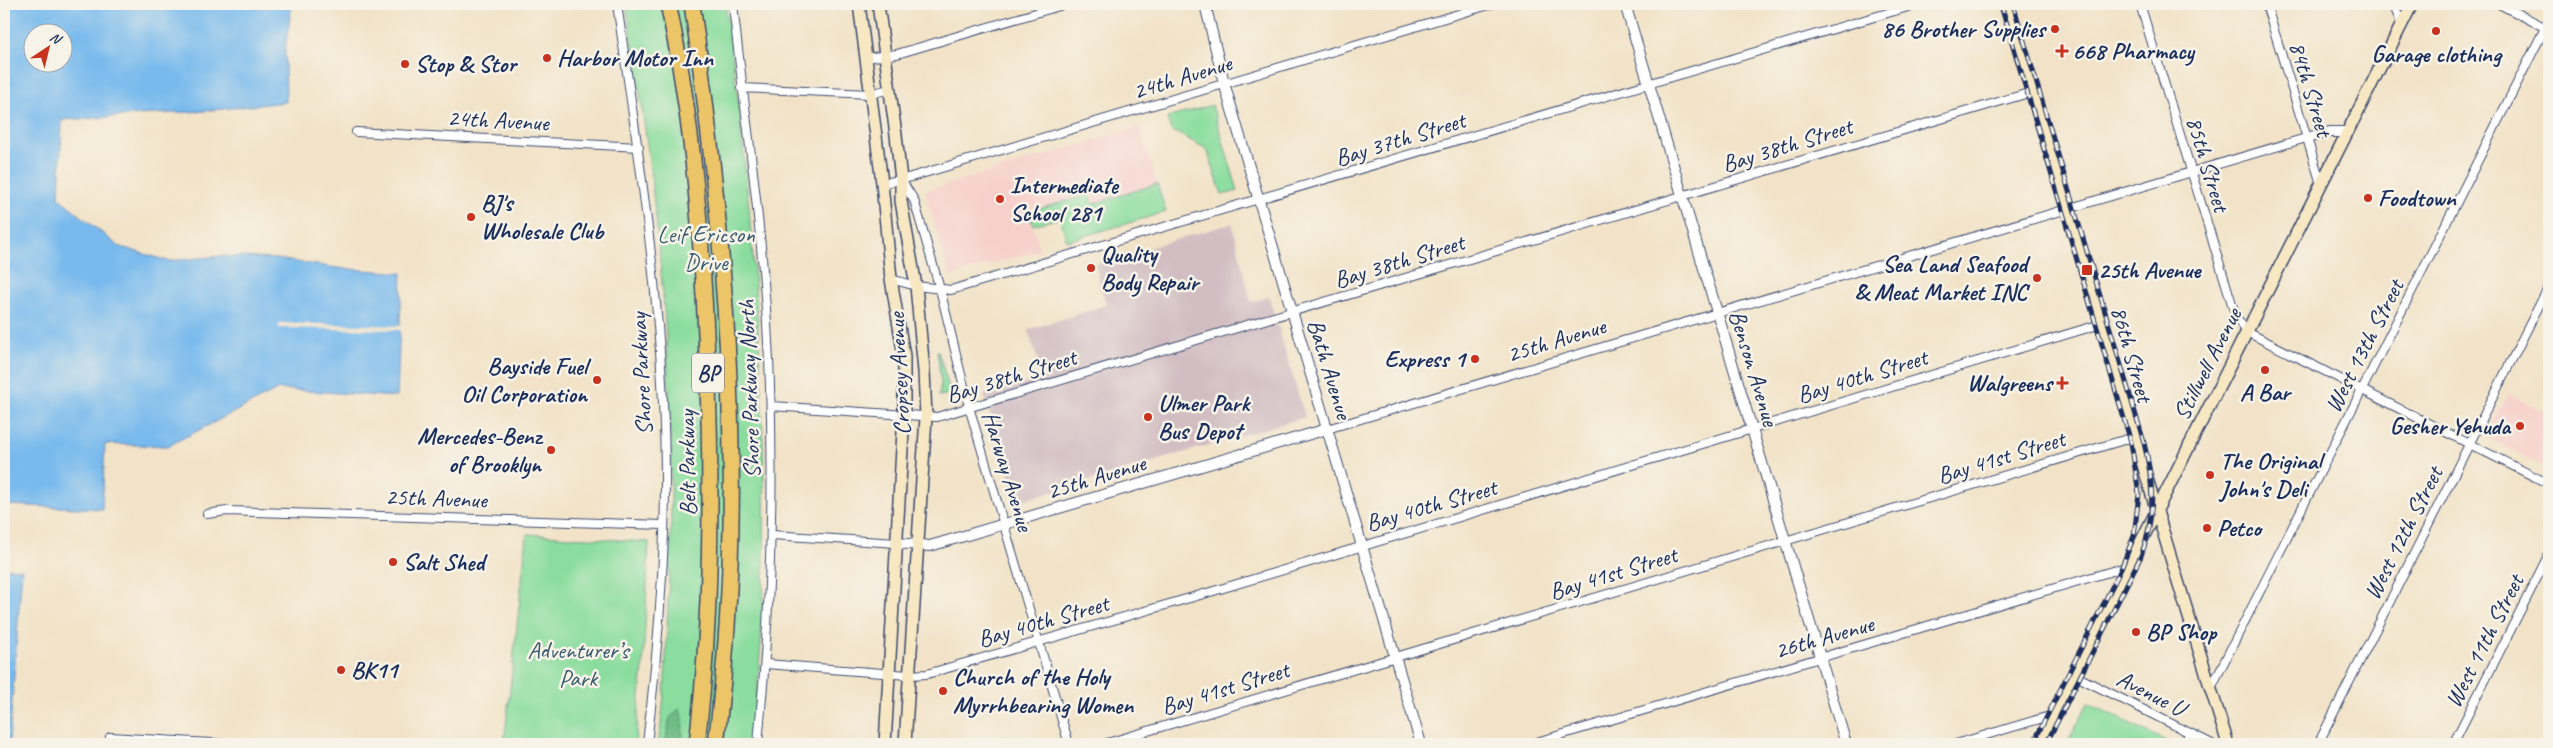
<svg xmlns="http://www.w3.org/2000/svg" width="2553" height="748" viewBox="0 0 2553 748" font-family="Caveat,sans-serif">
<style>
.built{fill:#f7d0cb}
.industrial{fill:#d2bec2}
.green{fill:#8add9e;stroke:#52867e}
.forest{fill:#6fbc85;stroke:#457672}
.water{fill:#78baed;stroke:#4a74a6;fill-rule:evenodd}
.pier{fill:#f2e3c8}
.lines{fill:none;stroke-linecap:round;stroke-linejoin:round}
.minor-casing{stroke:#3b4a6e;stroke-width:10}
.tertiary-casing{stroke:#3b4a6e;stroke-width:12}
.secondary-casing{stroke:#3b4a6e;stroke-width:14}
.motorway-casing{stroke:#3b4a6e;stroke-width:18}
.minor{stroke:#fff;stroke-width:8}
.tertiary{stroke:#fff;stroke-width:10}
.secondary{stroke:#f7e8c3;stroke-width:11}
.motorway{stroke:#ecc569;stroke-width:15}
.rail-casing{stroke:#1b2f5e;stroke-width:5}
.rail{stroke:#f7f3e8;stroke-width:3;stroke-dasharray:9;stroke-linecap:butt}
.poi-dot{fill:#c8321e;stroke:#f7f3e8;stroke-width:2}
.labels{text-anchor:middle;stroke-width:5;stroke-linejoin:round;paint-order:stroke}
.shield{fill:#f7f3e8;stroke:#5d6a87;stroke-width:1}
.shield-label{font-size:22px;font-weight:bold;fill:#1b2f5e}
.poi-label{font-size:24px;font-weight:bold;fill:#1b2f5e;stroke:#f7f3e8;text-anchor:start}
.street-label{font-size:24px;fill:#1b2f5e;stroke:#f7f3e8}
.park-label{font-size:24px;fill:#375a6e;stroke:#f7f3e8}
</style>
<rect width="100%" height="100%" fill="#f7f3e8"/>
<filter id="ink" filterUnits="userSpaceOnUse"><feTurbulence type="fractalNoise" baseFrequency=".02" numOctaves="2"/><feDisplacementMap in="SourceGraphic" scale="10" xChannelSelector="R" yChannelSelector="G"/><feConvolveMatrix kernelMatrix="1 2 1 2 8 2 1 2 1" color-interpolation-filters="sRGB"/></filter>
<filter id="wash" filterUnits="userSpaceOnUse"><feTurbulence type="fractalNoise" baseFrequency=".0096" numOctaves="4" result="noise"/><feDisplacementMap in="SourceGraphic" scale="20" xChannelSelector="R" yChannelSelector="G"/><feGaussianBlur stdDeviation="1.12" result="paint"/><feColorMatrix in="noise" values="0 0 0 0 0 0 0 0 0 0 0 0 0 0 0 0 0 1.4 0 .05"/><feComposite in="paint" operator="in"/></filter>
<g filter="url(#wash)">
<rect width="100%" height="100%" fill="#f2e3c8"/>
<path class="built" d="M1140 127 1157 184 1092 204 1089 194 1029 212 1040 250 950 276 925 191Z
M2508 394 2549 414V469L2486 437Z"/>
<path class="industrial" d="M1232 223 1251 302 1269 297 1305 417 1017 502 984 395 1044 378 1028 330 1106 305 1095 264Z"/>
<path class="green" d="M626 4H725C742 117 752 231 759 345 766 478 769 612 751 744H658C666 698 666 648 668 601 679 400 659 202 626 4Z
M1212 105 1238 191 1222 195 1207 149 1171 130 1167 118Z
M1157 184 1166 212 1067 241 1060 218 1033 225 1029 212 1089 194 1093 204Z
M937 351H938L951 394 939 396 941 382Z
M527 534 649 542 643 668 635 744H504Z
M2088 703 2168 742 2167 744H2067Z"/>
<path class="forest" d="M679 709 683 718 682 744H665L670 718Z"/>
<path class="water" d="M4 4H292L285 49 286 102 204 111 62 120 59 198 118 246 168 261 222 256 277 259 337 268 402 273 397 397 279 389 168 446 105 444 102 509 4 505ZM32 32H62V62H32Z
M4 568 22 569 9 742H4Z"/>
<path class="pier" d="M279 323 403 326 402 330 279 328Z"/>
</g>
<g filter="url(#ink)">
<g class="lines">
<g class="minor-casing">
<path id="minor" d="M617 4C640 162 665 321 665 481 665 569 657 657 647 744
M733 4C742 92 756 181 763 270 777 428 773 586 758 744
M2140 4 2236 317 2247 332 2549 484
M2266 4 2321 184
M2393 4 2402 25
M2499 4 2548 29
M865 58 897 54 1066 4
M741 88 870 94 890 89
M356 132 639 147
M901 180 914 200 940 289 969 407 1069 744
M882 183 901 180 1492 4
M891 279 916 286 951 290 1918 4
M771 406 937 417 2032 92
M1327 429 2306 138
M207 514 227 511 663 525
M772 535 897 543
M766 664 908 675 927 674 1207 593 2101 324
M2074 675 2212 744
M2211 688 2549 20
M110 737 227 744
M1104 744 2134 437
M1530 744 2129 566
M1956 744 2053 715
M2184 744 2190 733
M2318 744 2549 286
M2453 744 2549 554"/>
</g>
<g class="tertiary-casing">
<path id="tertiary" d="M1205 4 1224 83 1421 744
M1625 4 1846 744
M2306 138 2330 132H2347
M897 543 930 546 1327 429"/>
</g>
<g class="secondary-casing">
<path id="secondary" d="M859 4 882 183 891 279 904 356V414L885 744
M878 4 896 135 901 180V201L916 286 924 371 926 417 905 744
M2005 4C2080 250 2151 498 2228 744
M2039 744 2412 4"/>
</g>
<g class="motorway-casing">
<path id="motorway" d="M668 4C693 119 702 238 707 356 712 486 712 615 697 744
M692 4C727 248 747 498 716 744"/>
</g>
<use href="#minor" class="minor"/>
<use href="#tertiary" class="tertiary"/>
<use href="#secondary" class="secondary"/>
<use href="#motorway" class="motorway"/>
<g class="rail-casing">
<path id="rail" d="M2001 4 2131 442 2139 494 2134 536 2121 569 2033 744
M2013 4 2143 439C2154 481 2156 515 2141 556L2046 744"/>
</g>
<use href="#rail" class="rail"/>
</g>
</g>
<g class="poi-dot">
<circle cx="2055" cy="29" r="5"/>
<circle cx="2436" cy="31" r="5"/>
<path d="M2059.5 43.5h5v5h5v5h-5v5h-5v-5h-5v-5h5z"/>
<circle cx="547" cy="58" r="5"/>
<circle cx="405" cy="64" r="5"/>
<circle cx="2368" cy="198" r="5"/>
<circle cx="1000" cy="199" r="5"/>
<circle cx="471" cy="217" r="5"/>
<circle cx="1091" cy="268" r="5"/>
<rect x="2081" y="264" width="12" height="12" rx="2.5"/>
<circle cx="2037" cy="278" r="5"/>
<circle cx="1475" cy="359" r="5"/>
<circle cx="2265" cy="370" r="5"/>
<circle cx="597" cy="380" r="5"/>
<path d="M2059.5 375.5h5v5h5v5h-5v5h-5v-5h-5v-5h5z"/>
<circle cx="1148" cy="417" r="5"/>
<circle cx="2520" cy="426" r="5"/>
<circle cx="551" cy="450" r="5"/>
<circle cx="2210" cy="475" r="5"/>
<circle cx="2207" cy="528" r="5"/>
<circle cx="393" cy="562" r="5"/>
<circle cx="2136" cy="632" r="5"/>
<circle cx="341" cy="670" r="5"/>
<circle cx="943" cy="691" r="5"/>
</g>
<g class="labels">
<rect class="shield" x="692" y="353.5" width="32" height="39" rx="4"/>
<g class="shield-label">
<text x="708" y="381">BP</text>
</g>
<g class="poi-label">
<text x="2045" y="37" text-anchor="end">86 Brother Supplies</text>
<text x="2072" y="59">668 Pharmacy</text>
<text x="2436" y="62" text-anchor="middle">Garage clothing</text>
<text x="557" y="66">Harbor Motor Inn</text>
<text x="415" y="72">Stop &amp; Stor</text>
<text x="1010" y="193">Intermediate<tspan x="1010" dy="28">School 281</tspan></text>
<text x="2378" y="206">Foodtown</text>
<text x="481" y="211">BJ's<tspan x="481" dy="28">Wholesale Club</tspan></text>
<text x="1101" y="262">Quality<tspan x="1101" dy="28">Body Repair</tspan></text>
<text x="2027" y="272" text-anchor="end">Sea Land Seafood<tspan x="2027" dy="28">&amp; Meat Market INC</tspan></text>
<text x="2098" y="278">25th Avenue</text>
<text x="1465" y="367" text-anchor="end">Express 1</text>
<text x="587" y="374" text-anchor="end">Bayside Fuel<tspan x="587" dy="28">Oil Corporation</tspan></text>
<text x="2052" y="391" text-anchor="end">Walgreens</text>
<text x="2265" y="400" text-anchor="middle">A Bar</text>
<text x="1158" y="411">Ulmer Park<tspan x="1158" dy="28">Bus Depot</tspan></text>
<text x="2510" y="434" text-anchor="end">Gesher Yehuda</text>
<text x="541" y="444" text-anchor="end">Mercedes-Benz<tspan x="541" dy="28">of Brooklyn</tspan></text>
<text x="2220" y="469">The Original<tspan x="2220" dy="28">John's Deli</tspan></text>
<text x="2217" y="536">Petco</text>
<text x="403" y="570">Salt Shed</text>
<text x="2146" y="640">BP Shop</text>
<text x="351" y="678">BK11</text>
<text x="953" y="685">Church of the Holy<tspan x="953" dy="28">Myrrhbearing Women</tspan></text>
</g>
<g class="street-label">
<text transform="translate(1182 77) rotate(-17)" y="8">24th Avenue</text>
<text transform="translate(2311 89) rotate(73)" y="8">84th Street</text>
<text transform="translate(498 120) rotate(3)" y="8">24th Avenue</text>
<text transform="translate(1400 139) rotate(-17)" y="8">Bay 37th Street</text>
<text transform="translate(1787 145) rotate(-17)" y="8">Bay 38th Street</text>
<text transform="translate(2208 164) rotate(73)" y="8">85th Street</text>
<text transform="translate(1399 261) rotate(-17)" y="8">Bay 38th Street</text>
<text transform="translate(1556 340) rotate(-17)" y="8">25th Avenue</text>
<text transform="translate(2364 346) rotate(-63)" y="8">West 13th Street</text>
<text transform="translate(2132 354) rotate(74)" y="8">86th Street</text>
<text transform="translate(2207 364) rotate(-63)" y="8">Stillwell Avenue</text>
<text transform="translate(1754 368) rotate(73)" y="8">Benson Avenue</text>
<text transform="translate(1330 369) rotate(73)" y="8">Bath Avenue</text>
<text transform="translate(641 374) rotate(-93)" y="8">Shore Parkway</text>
<text transform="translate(899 374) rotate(-93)" y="8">Cropsey Avenue</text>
<text transform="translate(1011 376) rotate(-17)" y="8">Bay 38th Street</text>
<text transform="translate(1862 376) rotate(-17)" y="8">Bay 40th Street</text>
<text transform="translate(749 389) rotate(-92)" y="8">Shore Parkway North</text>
<text transform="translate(2001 457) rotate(-17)" y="8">Bay 41st Street</text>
<text transform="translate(687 463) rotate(-91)" y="8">Belt Parkway</text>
<text transform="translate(1008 471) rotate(73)" y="8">Harway Avenue</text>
<text transform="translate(1096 477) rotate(-17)" y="8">25th Avenue</text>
<text transform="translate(436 498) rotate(2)" y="8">25th Avenue</text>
<text transform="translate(1431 505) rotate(-16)" y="8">Bay 40th Street</text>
<text transform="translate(2403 533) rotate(-63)" y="8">West 12th Street</text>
<text transform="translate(1613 573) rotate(-17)" y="8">Bay 41st Street</text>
<text transform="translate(1043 621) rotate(-16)" y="8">Bay 40th Street</text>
<text transform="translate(1824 637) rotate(-16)" y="8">26th Avenue</text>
<text transform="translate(2484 641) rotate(-63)" y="8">West 11th Street</text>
<text transform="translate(1225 688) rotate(-17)" y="8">Bay 41st Street</text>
<text transform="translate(2151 693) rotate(27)" y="8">Avenue U</text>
</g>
<g class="park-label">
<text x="706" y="242">Leif Ericson<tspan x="706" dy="28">Drive</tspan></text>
<text x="578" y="658">Adventurer’s<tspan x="578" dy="28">Park</tspan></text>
</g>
</g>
<rect width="2553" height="748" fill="none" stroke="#f7f3e8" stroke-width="20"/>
<g transform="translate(48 48) rotate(35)"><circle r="24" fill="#f7f3e8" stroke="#9fa5b1"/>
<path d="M0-4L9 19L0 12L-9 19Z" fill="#c8321e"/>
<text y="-8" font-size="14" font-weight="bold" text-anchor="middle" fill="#1b2f5e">N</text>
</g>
</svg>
